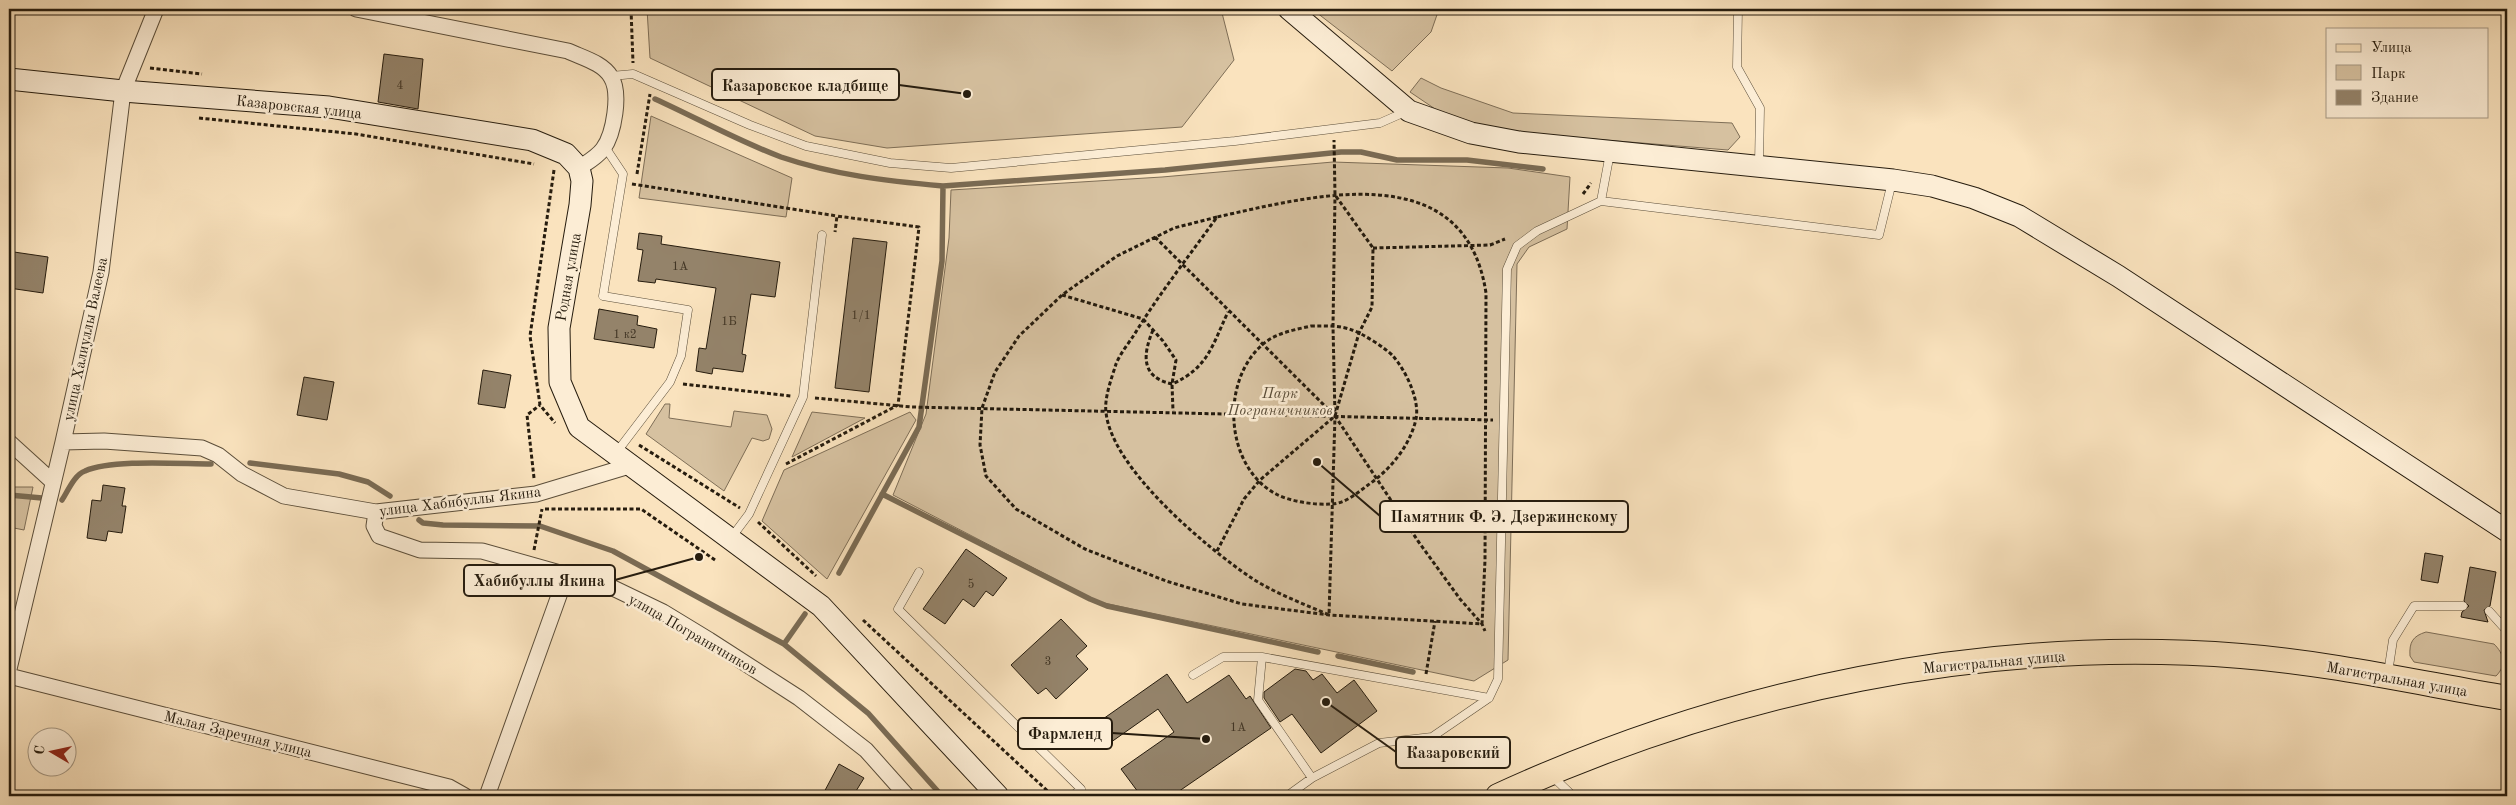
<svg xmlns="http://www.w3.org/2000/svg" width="2516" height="805" viewBox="0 0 2516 805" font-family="'Old Standard TT',serif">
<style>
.green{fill:#d6c1a0;stroke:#7e6e57}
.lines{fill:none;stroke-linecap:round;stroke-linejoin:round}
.stream{stroke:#7a6b54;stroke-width:5.5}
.building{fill:#94836a;stroke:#261c0e}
.lane-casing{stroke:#5b4e3a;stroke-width:9}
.street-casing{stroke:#5b4e3a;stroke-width:17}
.secondary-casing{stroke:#261c0e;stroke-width:23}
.primary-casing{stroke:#261c0e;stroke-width:26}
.path{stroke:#261c0e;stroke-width:3;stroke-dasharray:4 2.5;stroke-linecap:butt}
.lane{stroke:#fcedd5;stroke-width:8}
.street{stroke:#fcedd5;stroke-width:15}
.secondary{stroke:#fcedd5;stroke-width:21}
.primary{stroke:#fae3be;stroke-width:24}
.labels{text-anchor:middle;stroke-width:5;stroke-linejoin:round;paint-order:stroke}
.number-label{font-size:12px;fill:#423625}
.street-label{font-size:15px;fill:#261c0e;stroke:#fcedd5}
.park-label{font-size:15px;font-style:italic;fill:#5b4e3a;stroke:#fcedd5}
.leader{fill:none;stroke:#261c0e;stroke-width:2}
.callout-dot{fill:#261c0e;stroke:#fcedd5;stroke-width:2}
.callout{fill:#fcedd5;stroke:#261c0e;stroke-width:2}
.callout-label{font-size:16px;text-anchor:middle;font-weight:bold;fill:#261c0e}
</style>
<rect width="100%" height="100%" fill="#fae3be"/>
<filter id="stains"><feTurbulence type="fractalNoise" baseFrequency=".004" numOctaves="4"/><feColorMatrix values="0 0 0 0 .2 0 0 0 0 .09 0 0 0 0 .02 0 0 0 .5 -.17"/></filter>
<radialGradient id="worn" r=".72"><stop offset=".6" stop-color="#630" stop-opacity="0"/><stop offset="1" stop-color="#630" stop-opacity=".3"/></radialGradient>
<path class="green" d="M647 9H1221L1234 60 1182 127 887 148 815 136 650 58Z
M1312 9H1439L1431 32 1392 71Z
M1421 78 1441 88 1513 113 1732 123 1740 137 1728 150 1506 132 1444 115 1410 92Z
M651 116 792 178 786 217 639 198Z
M1333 162 1508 168 1570 177 1567 229 1529 247 1517 264 1508 660 1474 681 1099 602 893 495 926 414 949 238 951 190 1162 177Z
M665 404H670L669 418 731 427 734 411 767 415 772 429 769 439 763 441 752 438 724 491 646 434Z
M812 412 865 418 792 457Z
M910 412 916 420 827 579 762 521 784 470Z
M9 487H33L24 530 9 527Z
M2426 632 2494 644C2504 654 2507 665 2496 676L2414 662 2410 656C2409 642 2413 636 2426 632Z"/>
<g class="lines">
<path class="stream" d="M655 99C697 118 738 141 781 157 834 175 887 181 943 186
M250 463 339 474 368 482 390 496
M882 494 1090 599 1107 606 1318 652
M9 495 42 498
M62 500C68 491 74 475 85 471 112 459 180 464 211 464
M419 520 423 523 443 525 540 526 613 551 784 644 868 713 942 796
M839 573 919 427 942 261 943 186 1165 170 1341 152H1361L1397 160H1467L1543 169
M784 644 805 614
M1338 656 1413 672"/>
</g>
<path class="building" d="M384 54 423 59 418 109 378 102Z
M639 233 662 236 661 244 780 262 775 297 751 294 742 354 746 355 743 372 713 368 712 374 696 371 699 348 706 349 716 288 656 279 655 283 638 281 643 250 637 249Z
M853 238 887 242 869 392 835 388Z
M14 252 48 257 43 293 9 288Z
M599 309 638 316 637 325 657 329 654 348 594 339Z
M483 370 511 375 505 408 478 404Z
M304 377 334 382 327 420 297 415Z
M103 485 125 488 122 506H126L122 533 108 531 106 541 87 538 92 500 101 501Z
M966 549 1007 578 993 596 986 591 974 607 963 599 945 624 923 609Z
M2425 553 2443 556 2438 583 2421 580Z
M2470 567 2496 572 2490 606 2484 610 2488 622 2461 617 2462 612 2469 606 2464 601Z
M1061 619 1087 646 1076 656 1088 669 1056 699 1046 688 1038 694 1011 665Z
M1295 669 1306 671 1313 680 1322 674 1337 693 1354 680 1377 711 1321 753 1292 714 1280 722 1264 698V692Z
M1167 674 1187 703 1229 675 1246 699 1250 696 1271 728 1172 796H1141L1121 769 1174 732 1158 709 1107 745 1093 726Z
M839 764 864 778 853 796H822Z"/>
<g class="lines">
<g class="lane-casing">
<path id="lane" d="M1738 9 1737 67 1760 108 1759 164
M611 76 633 74 750 125 806 146 890 163 951 168 1235 141 1380 123 1405 112
M605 147 623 174 603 296 688 310 681 356 670 382 616 453
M1601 201 1879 235 1892 182
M731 538 749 514 803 397 822 235
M919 572 898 609 1081 789 1072 796
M2489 611 2507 631
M1262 657 1258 700 1312 778
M2388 673 2393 640 2414 606H2463
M1193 675 1223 657H1262L1489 698
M1552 776 1573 796
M1287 796 1312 778 1379 743 1432 737 1489 698 1498 679 1507 269 1517 246 1537 231 1601 201 1610 153"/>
</g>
<g class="street-casing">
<path id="street" d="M356 9 568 51C583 58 603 63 611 77 621 93 614 134 603 149 597 157 588 162 579 168
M9 442 53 482
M63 442 104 441 202 448 218 455 242 474 284 496 376 512 536 494 629 466
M376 512 374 526 379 536 420 550 482 551 613 588 663 612 709 640 799 698 866 750 907 796
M9 669 63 442 101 272 123 91 156 9
M9 676 449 787 465 796
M487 796 566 576"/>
</g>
<g class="secondary-casing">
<path id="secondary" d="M1289 9 1409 111 1471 133 1519 142 1893 180 1932 186 1974 198 2019 216 2118 276 2507 531
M9 79 123 91 329 107 532 140 566 154 579 168 582 181 580 205 559 328 560 382 579 427 821 606 998 796"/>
</g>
<g class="primary-casing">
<path id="primary" d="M1498 796C1728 690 1987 636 2241 656 2330 663 2419 683 2507 698"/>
</g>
<path class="path" d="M631 9 633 63
M150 68 202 74
M199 118 356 134 534 164
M554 170 530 336 540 405 555 423
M637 174 650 94
M632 184 837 216
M1583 194 1591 183
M1217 217 1174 228 1117 256 1062 295 1019 336 995 372 982 408 980 445 986 476 1016 509 1085 549 1166 581 1242 604 1329 615 1482 624 1485 560 1486 293C1465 154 1312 196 1217 217 1189 256 1159 294 1134 335 1128 344 1120 354 1116 364 1112 377 1104 398 1106 412 1111 468 1206 547 1250 577 1274 593 1302 603 1329 615L1335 416 1333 326 1335 195
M1155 237 1335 416 1418 541 1460 599 1482 624 1485 631
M1373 248 1490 245 1505 239
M1062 295 1143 319 1163 341 1176 360 1172 384 1173 411
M1311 326C1324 326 1339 325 1352 330 1362 333 1387 349 1393 356 1406 371 1420 400 1416 419 1410 446 1390 470 1368 485 1357 493 1345 504 1331 504 1315 505 1291 502 1276 494 1225 467 1220 382 1262 345 1275 333 1294 330 1311 326Z
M1153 330C1143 354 1140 377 1172 384 1208 368 1212 346 1228 312
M683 384 791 396
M815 398 912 407 1493 420
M639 445 740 508
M786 464 898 405 919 227 837 216 835 232
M534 478 527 415 540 405
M545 509H641L715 560
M758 522 816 576
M534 550 542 509
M1217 551 1244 499 1260 480 1335 416 1359 333 1372 307 1373 248 1335 195 1334 140
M863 620 1053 796
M1426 674 1435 621"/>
<use href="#lane" class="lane"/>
<use href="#street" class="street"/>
<use href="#secondary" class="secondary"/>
<use href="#primary" class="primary"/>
</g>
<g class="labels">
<g class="number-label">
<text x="400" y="89">4</text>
<text x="680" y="270">1А</text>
<text x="861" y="319">1/1</text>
<text x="729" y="325">1Б</text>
<text x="625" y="338">1 к2</text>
<text x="971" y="588">5</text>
<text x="1048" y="665">3</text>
<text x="1238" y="731">1А</text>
</g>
<g class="street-label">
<text transform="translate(299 107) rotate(6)" y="5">Казаровская улица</text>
<text transform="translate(568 277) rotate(-80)" y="5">Родная улица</text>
<text transform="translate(85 339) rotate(-78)" y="5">улица Халиуллы Валеева</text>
<text transform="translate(460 501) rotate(-7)" y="5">улица Хабибуллы Якина</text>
<text transform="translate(693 634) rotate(30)" y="5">улица Пограничников</text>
<text transform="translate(1994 662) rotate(-5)" y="5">Магистральная улица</text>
<text transform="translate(2397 679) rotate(10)" y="5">Магистральная улица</text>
<text transform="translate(238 734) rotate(14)" y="5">Малая Заречная улица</text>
</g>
<g class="park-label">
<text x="1280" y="398">Парк<tspan x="1280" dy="17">Пограничников</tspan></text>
</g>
</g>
<path class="leader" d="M967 94L899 85M1317 462L1380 516M699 557L615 580M1206 739L1112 733M1326 702L1396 752"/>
<g class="callout-dot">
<circle cx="967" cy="94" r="5"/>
<circle cx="1317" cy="462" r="5"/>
<circle cx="699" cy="557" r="5"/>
<circle cx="1206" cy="739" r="5"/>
<circle cx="1326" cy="702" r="5"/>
</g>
<g class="callout">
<rect x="712" y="69" width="187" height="31" rx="5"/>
<rect x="1380" y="501" width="248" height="31" rx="5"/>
<rect x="464" y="565" width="151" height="31" rx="5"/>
<rect x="1018" y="718" width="94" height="31" rx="5"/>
<rect x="1396" y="737" width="114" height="31" rx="5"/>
</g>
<g class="callout-label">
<text x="805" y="91">Казаровское кладбище</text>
<text x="1504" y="522">Памятник Ф. Э. Дзержинскому</text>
<text x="539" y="586">Хабибуллы Якина</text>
<text x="1065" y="739">Фармленд</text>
<text x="1453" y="758">Казаровский</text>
</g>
<rect width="2516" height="805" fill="none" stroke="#fae3be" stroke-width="30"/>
<rect x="10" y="10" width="2496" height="785" fill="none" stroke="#261c0e" stroke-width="2.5"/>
<rect x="15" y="15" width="2486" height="775" fill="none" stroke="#261c0e"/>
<rect x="2326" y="28" width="162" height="90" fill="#fcedd5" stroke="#a69985"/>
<rect x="2336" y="44" width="25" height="8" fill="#fae3be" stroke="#a69985"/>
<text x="2371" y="52" font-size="15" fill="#261c0e">Улица</text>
<rect x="2336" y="65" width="25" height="15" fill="#d6c1a0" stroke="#a69985"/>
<text x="2371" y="78" font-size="15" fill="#261c0e">Парк</text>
<rect x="2336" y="90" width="25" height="15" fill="#94836a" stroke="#a69985"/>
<text x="2371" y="102" font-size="15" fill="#261c0e">Здание</text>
<g transform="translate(52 752) rotate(279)"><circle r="24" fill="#fcedd5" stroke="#a69985"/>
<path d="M0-4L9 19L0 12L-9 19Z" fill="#8f2418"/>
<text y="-8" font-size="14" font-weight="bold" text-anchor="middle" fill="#261c0e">С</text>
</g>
<rect width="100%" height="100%" filter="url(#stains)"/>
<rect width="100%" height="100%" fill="url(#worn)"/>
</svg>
